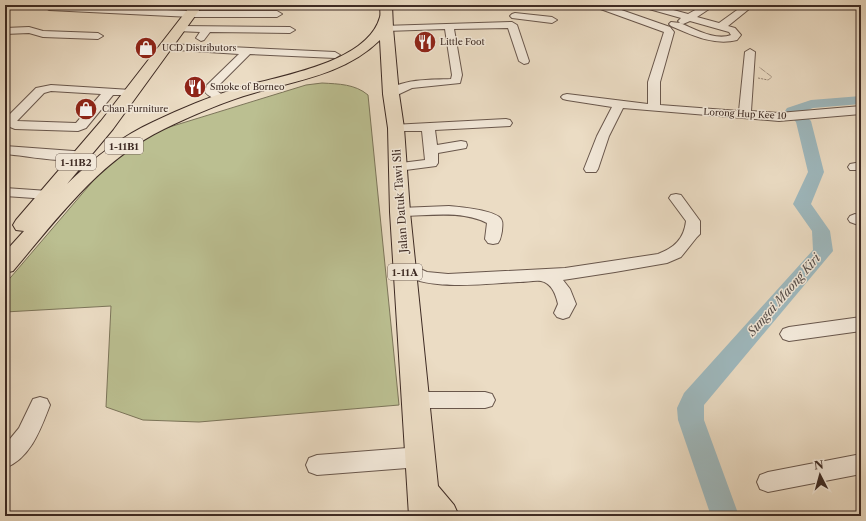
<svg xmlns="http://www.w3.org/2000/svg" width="866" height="521" viewBox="0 0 866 521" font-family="'Libre Caslon Text',serif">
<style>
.green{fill:#bbbf91;stroke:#7c755a}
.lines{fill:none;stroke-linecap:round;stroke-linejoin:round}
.river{fill:#9eb9bf;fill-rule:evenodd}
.minor-casing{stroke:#69574c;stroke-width:2}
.highway-casing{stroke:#3e2b24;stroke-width:2}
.path{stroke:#3e2b24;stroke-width:1;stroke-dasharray:0.5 1;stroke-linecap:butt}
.minor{fill:#f2e8d9;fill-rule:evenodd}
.highway{fill:#ebdcc4;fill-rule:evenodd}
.labels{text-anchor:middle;stroke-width:3;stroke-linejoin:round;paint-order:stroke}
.far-poi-label{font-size:9px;fill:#3e2b24;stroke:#f2e8d9;text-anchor:start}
.far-street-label{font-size:9px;fill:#3e2b24;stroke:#f2e8d9}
.shield{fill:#f2e8d9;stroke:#74645a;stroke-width:1}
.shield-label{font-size:10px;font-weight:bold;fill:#3e2b24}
.street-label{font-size:11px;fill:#3e2b24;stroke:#f2e8d9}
.water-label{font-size:12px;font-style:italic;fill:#564e4b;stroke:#f2e8d9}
</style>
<rect width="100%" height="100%" fill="#ebdcc4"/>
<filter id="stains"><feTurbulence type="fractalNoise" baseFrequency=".005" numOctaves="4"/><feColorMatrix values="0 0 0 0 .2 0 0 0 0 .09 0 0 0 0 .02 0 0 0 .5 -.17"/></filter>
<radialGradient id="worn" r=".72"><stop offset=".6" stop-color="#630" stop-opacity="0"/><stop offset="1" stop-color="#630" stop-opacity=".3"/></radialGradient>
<path class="green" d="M322 83C339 84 355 84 368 95L399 405 199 422 143 420 106 407 111 306 5 312V284L93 181 109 165 136 144 163 129 306 85Z"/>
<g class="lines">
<path class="river" d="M861 96V104L813 108 802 112 811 121 824 172 811 204 830 231 833 251 704 405V420L739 516H711L678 420 677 408 684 393 813 250 812 231 793 204 808 172 796 122 785 111 787 108 811 100Z"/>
<g class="minor-casing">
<path id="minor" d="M5 5H10L5 8Z
M46 5 191 11H277L282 14 277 17H191L49 10 44 7Z
M594 5H607L670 27 674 32 660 82V105L739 111 745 52 750 49 755 52 751 111 779 113 861 106V114L779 121 623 108 609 136 598 169 596 172H586L584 169 597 136 612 107 567 100 563 99 561 97 563 95 567 94 648 104V82L664 32 595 7Z
M641 5H655L688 14 704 5H715L697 17 719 23 744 5H754L728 26 735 28 741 35 737 40C714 46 692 35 671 26L669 24 671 22 680 23 678 21 681 18 642 7ZM690 21 729 32 731 35C715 41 695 29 680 23L683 24Z
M515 13 552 17 557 20 552 23 512 18 510 16 512 14Z
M512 22 517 25 529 61 528 63 524 64 519 61 508 28 454 29 462 75 460 83 412 88 395 96H387L385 94C397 78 433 80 451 79L452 75 445 29 386 31 383 30 381 28 383 26Z
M180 26 290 27 295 30 290 33 210 32 204 40 201 41 196 38 200 32 177 31 175 29Z
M29 27 43 31 98 33 103 36 98 39 43 37 29 33 5 34V28Z
M166 44 335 52 340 55 335 58 250 54 218 86 217 91 224 96 222 98C216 100 209 97 205 92L207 85 239 54 162 49 161 47Z
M51 85 131 90 135 91 137 93 135 95H113L86 128 78 131 15 129 5 125V119L36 88ZM51 91 101 94 76 123 17 121 44 93Z
M506 119 510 120 512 123 510 126 435 130 437 145 461 141 466 142 467 145 466 148 438 153V163L436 166 398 171 393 170 391 167 393 164 425 160 422 131H392L390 128 392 125Z
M5 146 87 152 89 155 87 158C63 164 29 156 5 154Z
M861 162V170H850L848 167 850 164Z
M5 188 48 191 53 192 55 195 53 198 48 199 5 196Z
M676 194 681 195 700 221V234L697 237 681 257 667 263 615 272 563 280 570 289 576 304 569 317 563 319 557 317 554 313 558 304C556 295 552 283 541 281 535 280 526 282 520 282 491 283 414 294 397 267L399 263 405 262 427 272 448 274 565 268 658 254C674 248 684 239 686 221L669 198 671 195Z
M449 206C459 207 500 210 502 221 503 224 502 228 502 231 501 235 501 239 498 243L493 244 488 243 485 239 487 223C461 210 429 216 400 216L395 215 393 212 395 209 400 208Z
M855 214 861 216V226L850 222 848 219 850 216Z
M861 317V331L789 341 783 339 780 334 783 329 789 327Z
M416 392H485L492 394 495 400 492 406 485 408H416L409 406 406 400 409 394Z
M40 397 47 399 50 405C41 428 31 458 5 468V445L19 428 33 399Z
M420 447 428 450 431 457 428 464 420 467 317 475 309 472 306 465 309 458 317 455Z
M861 454V474L768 492 760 489 757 482 760 475 768 472Z"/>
</g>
<g class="highway-casing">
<path id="highway" d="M191 5H203L113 129 67 184C93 159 120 137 153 122 180 109 209 97 238 88 277 76 367 64 380 17 381 14 380 9 380 5H392L393 28 399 94 404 128 410 212 438 486 454 505 459 516H409L390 212 388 128 383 94 380 40C345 74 299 80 254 93 225 101 191 116 164 129 100 160 57 219 13 271L5 273V252L24 231 16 230 13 225 16 220 101 121Z"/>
</g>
<path class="path" d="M758 78 768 80 772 77 759 67"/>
<use href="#minor" class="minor"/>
<use href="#highway" class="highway"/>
</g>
<defs>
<g id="restaurant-disc" transform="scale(1.15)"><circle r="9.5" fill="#8f2418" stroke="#f2e8d9"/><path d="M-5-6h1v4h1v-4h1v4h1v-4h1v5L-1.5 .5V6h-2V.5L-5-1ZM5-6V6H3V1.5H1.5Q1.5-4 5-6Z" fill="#fff"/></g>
<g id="shop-disc" transform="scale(1.15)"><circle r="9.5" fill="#8f2418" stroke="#f2e8d9"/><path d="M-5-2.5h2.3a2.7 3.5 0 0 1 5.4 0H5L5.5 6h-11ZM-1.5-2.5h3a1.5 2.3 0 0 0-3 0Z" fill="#fff"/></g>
</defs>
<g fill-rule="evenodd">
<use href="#restaurant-disc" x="425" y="42"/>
<use href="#shop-disc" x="146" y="48"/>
<use href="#restaurant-disc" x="195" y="87"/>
<use href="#shop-disc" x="86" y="109"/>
</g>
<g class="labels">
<g class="far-poi-label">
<text x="440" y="45">Little Foot</text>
<text x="162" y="51">UCD Distributors</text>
<text x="210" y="90">Smoke of Borneo</text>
<text x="102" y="112">Chan Furniture</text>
</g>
<g class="far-street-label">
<text transform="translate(745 114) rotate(3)" y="3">Lorong Hup Kee 10</text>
</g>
<g class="shield">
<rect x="105" y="138" width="38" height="16" rx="3"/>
<rect x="56" y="154" width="40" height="16" rx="3"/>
<rect x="388" y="264" width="34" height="16" rx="3"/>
</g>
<g class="shield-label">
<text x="124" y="150">1-11B1</text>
<text x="76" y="166">1-11B2</text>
<text x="405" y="276">1-11A</text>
</g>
<g class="street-label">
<text transform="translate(400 201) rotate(-94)" y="4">Jalan Datuk Tawi Sli</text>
</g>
<g class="water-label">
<text transform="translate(784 295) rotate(-49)" y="4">Sungai Maong Kiri</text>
</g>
</g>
<rect width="866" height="521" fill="none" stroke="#ebdcc4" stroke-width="20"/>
<rect x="6" y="6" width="854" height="509" fill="none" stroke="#3e2b24" stroke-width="2"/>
<rect x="10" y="10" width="846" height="501" fill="none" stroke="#3e2b24"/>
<g transform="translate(820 475) rotate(354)" stroke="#f2e8d9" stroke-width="3" paint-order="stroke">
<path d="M0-3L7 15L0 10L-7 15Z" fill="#3e2b24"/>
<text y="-6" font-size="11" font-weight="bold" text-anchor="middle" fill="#3e2b24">N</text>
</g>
<rect width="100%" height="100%" filter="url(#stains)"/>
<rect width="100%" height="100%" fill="url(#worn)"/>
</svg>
